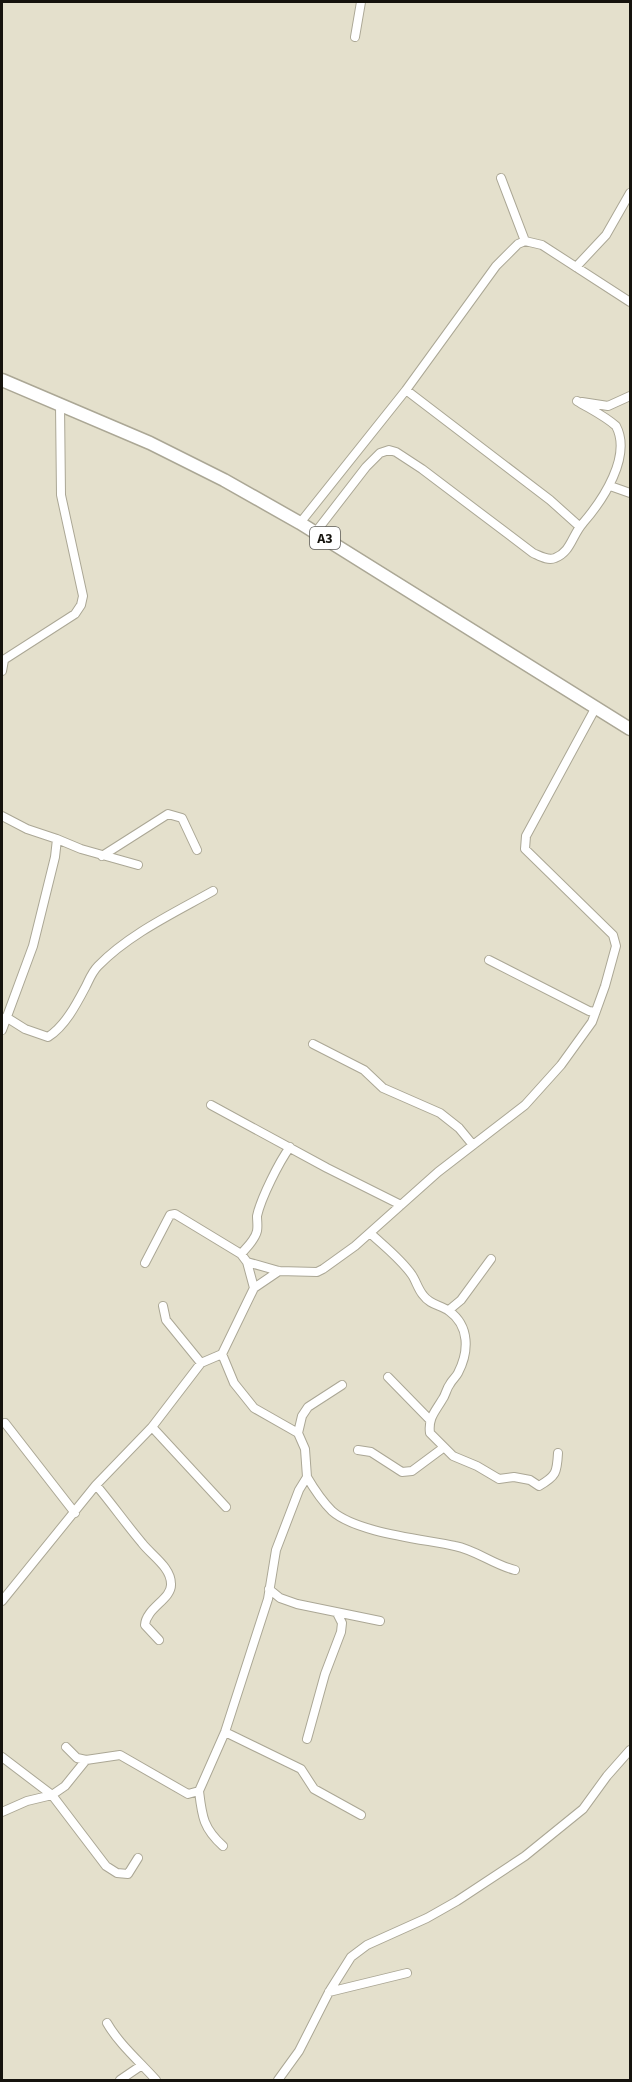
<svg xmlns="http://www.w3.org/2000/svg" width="632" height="2082" viewBox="0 0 632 2082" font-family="'Source Sans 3',sans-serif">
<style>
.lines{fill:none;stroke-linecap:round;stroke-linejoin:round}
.minor-casing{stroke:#aba795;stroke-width:10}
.trunk-casing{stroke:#aba795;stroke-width:15}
.minor{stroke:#fff;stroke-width:8}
.trunk{stroke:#fff;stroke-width:12}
.labels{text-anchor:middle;stroke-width:4.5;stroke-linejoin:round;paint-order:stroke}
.shield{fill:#fff;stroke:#5b5a56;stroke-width:1.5}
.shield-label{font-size:14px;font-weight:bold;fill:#15130d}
</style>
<rect width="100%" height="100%" fill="#e4e0cc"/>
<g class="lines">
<g class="minor-casing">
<path id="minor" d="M355 37 361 2
M501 178 525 241
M576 267 606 235 630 193
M406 390 550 500 579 526
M582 402 608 406 630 396
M613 487 630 493
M300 523 406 390 496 266 518 244 525 241 542 245 630 302
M315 533 366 467 380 453 389 450 396 452 422 469 533 553C540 556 548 561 555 558 571 552 572 535 583 523 603 500 632 456 616 426 605 416 590 409 577 401
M2 661 75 614 81 605 83 596 61 495 60 405
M2 671 4 660
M2 816 27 829 57 839 55 857 33 946 2 1030
M57 839 81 849 138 865
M102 856 168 814 182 818 197 850
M489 960 589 1011 595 1012
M6 1017 25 1029 48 1037C65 1026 76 1005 86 986 89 980 92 972 98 966 129 934 174 913 213 891
M313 1044 364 1070 383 1088 440 1113 459 1128 473 1145
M211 1105 327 1168 401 1205
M370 1233C384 1246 401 1259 412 1275 416 1281 418 1289 423 1295 430 1305 441 1305 449 1311 470 1326 469 1352 458 1373 456 1377 452 1380 450 1384 446 1389 446 1395 442 1400 435 1412 428 1418 430 1433L453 1456 477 1466 499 1479 514 1477 530 1480 539 1486C556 1476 557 1473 558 1453
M241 1254C247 1247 255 1240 257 1231 258 1226 257 1221 257 1216 261 1198 279 1162 290 1147
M145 1263 170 1215 175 1214 241 1254 247 1262 279 1271 317 1272 323 1269 355 1246 438 1172 525 1105 561 1065 592 1022 605 986 616 946 613 935 525 849 526 836 596 707
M254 1288 279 1271
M163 1306 166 1320 201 1363 222 1354 254 1288 247 1262
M449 1310 461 1300 491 1259
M201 1363 152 1427 226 1507
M388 1377 430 1420
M5 1423 75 1513
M298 1433 302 1416 308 1407 342 1385
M358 1450 371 1452 402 1472 412 1471 443 1448
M307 1477C314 1489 322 1501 332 1511 357 1533 423 1539 455 1546 476 1550 494 1565 515 1570
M96 1485C112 1504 126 1524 142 1543 151 1555 171 1567 171 1584 172 1599 146 1608 145 1625L159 1640
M269 1589 280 1598 297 1604 380 1621
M2 1601 96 1485 152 1427
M225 1732 301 1769 314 1789 361 1815
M307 1739 325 1674 341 1632 342 1623 337 1613
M66 1747 77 1758 86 1760
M2 1757 52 1795 106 1866 117 1873 128 1874 138 1858
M199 1791C202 1816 203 1828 223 1846
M2 1812 27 1801 52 1795 65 1786 86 1760 120 1755 188 1794 199 1791 225 1732 268 1599 276 1550 299 1490 307 1477 305 1449 298 1433 254 1408 234 1383 222 1354
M329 1992 407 1973
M107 2023C119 2044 139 2061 156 2080
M120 2080 142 2065
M278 2080 299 2051 329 1992 351 1957 367 1945 427 1918 457 1901 525 1856 583 1809 607 1776 630 1750"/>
</g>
<g class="trunk-casing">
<path id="trunk" d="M2 380 150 443 224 480 300 523 630 729"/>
</g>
<use href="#minor" class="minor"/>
<use href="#trunk" class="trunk"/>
</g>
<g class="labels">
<rect class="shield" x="310" y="527" width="30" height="22" rx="4.5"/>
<g class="shield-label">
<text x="325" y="543">A3</text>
</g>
</g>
<rect width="632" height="2082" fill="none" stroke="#15130d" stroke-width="6"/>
</svg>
